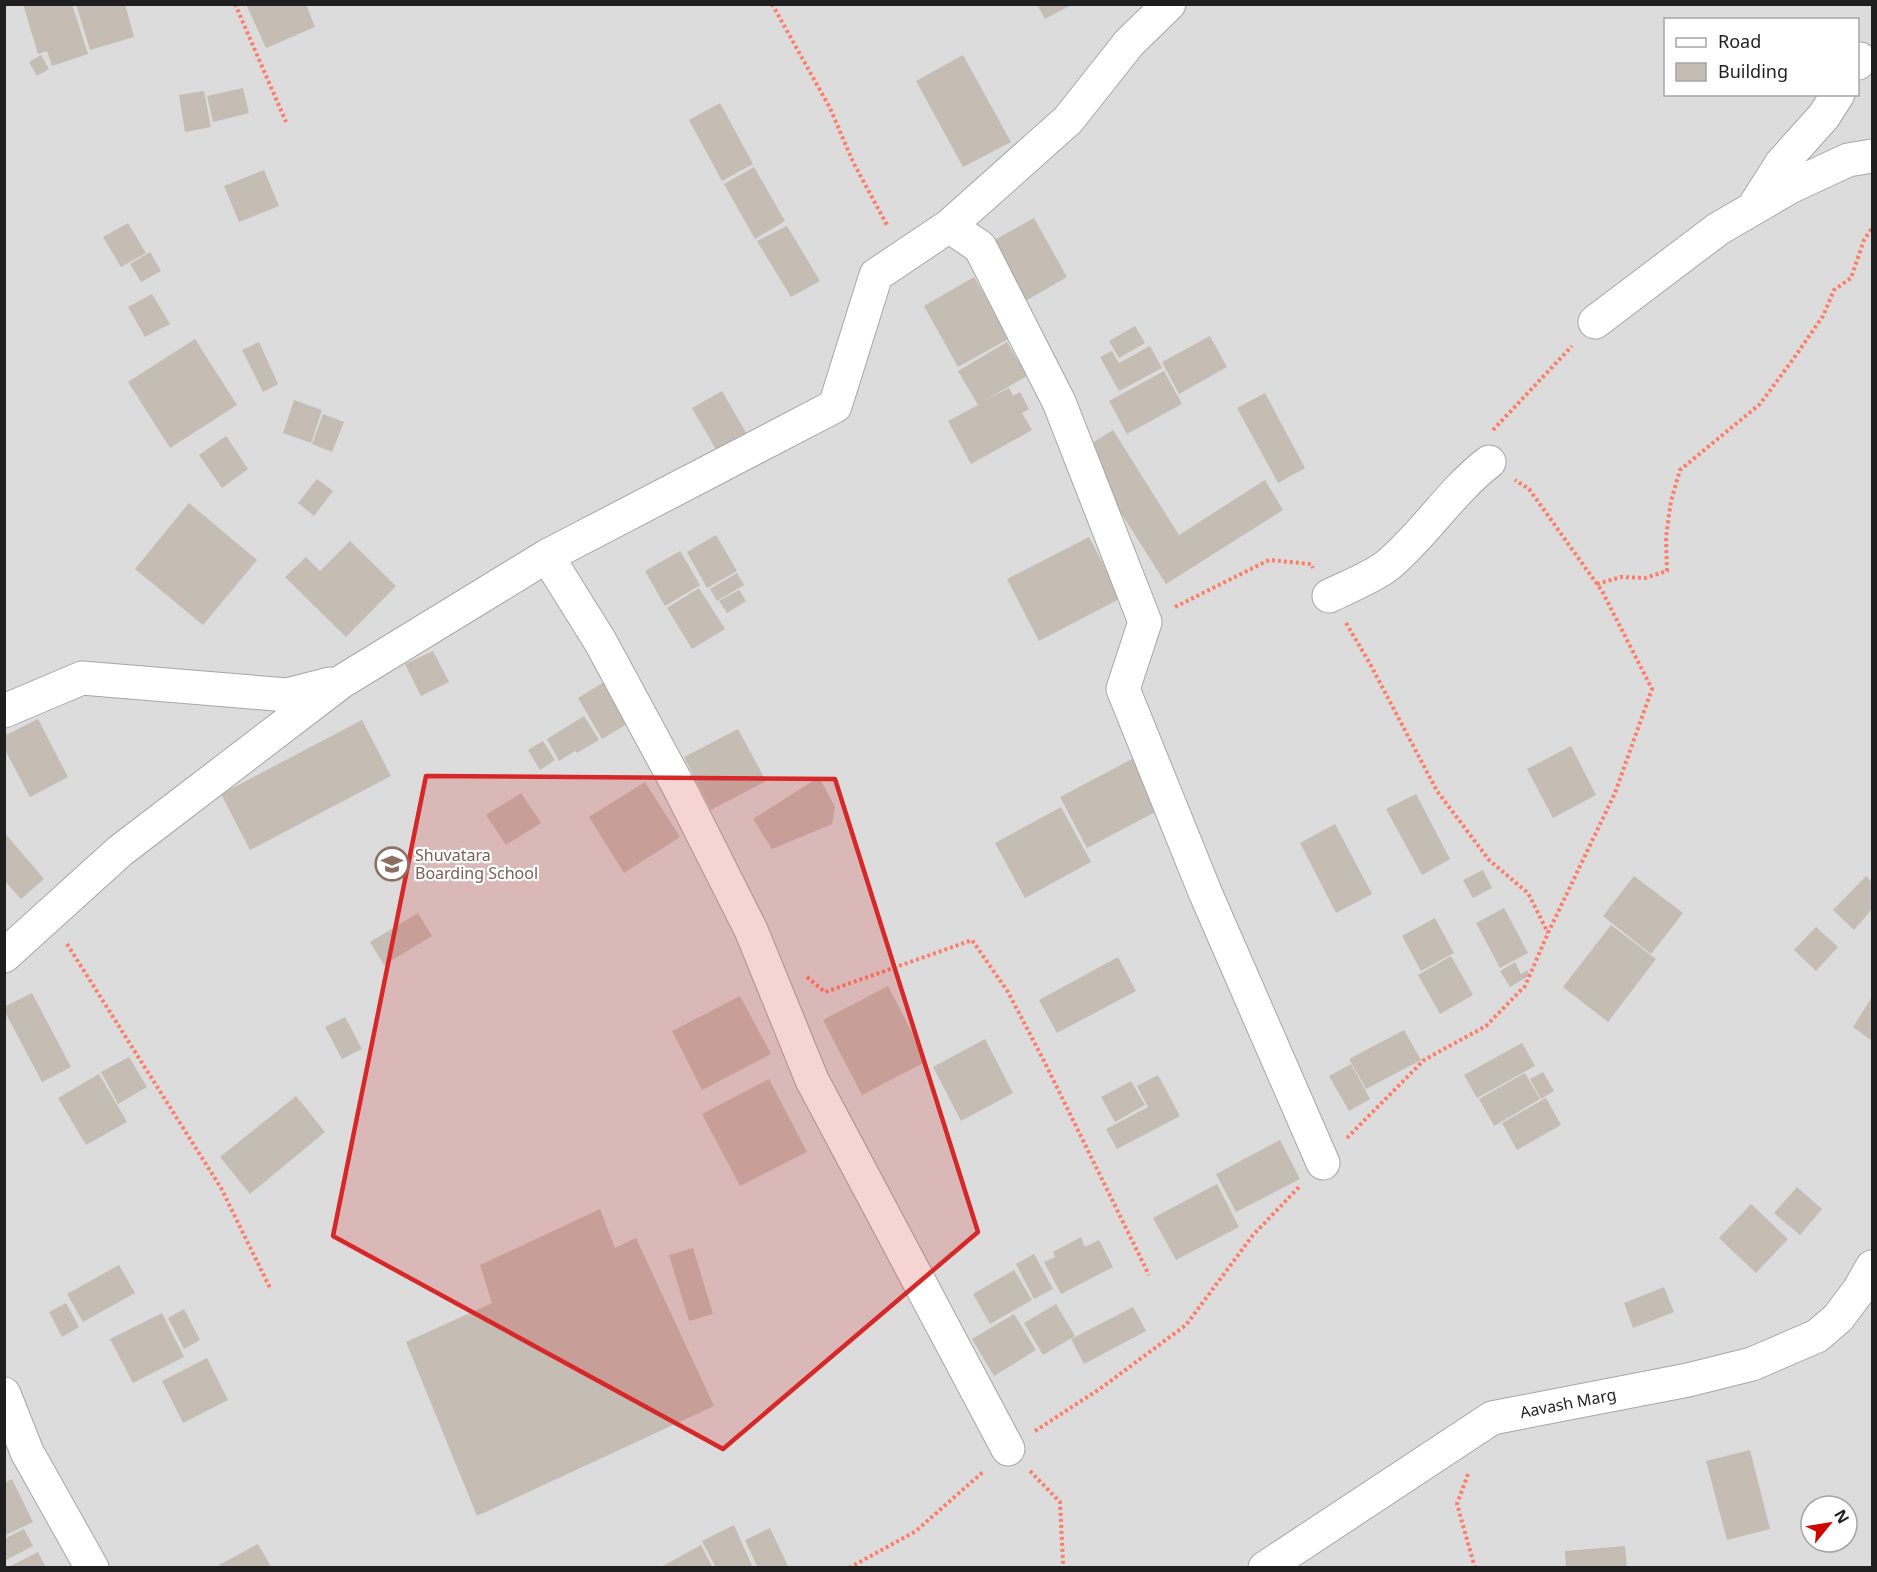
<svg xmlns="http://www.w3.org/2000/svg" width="1877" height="1572" viewBox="0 0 1877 1572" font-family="'Noto Sans',sans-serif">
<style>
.residential{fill:#dddcdc;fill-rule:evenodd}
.building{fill:#c5bcb4}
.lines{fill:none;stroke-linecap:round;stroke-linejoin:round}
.minor-casing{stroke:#a6a6a6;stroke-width:35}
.path{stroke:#ff7c67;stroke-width:4;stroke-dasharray:3 3;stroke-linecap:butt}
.minor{stroke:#fff;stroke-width:33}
.marked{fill:#d62828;fill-opacity:0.2;stroke:#d62828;stroke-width:4.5;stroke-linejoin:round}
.labels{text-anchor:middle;stroke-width:4.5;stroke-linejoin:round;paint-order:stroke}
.education-label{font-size:16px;fill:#785e54;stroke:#fff;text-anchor:start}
.street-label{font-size:16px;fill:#1f1f1f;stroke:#fff}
</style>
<rect width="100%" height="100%" fill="#f0ede5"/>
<path class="residential" d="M5 5H1872V1567H5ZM1666 20H1858V94H1666ZM1811 1506H1847V1542H1811Z"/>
<path class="building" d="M23 4H72L88 54 52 66 47 51 38 54Z
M76 4H125L134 37 90 50Z
M246 4H306L315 27 266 48Z
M1037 4H1073L1045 19Z
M41 55 49 69 37 76 29 62Z
M963 55 1011 142 963 167 916 81Z
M243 88 249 113 213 122 207 96Z
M204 91 211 127 185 132 179 95Z
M720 103 753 164 722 181 689 120Z
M754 167 785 221 755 239 724 184Z
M264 170 279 206 239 222 224 186Z
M1034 218 1067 277 1022 303 989 243Z
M128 223 146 253 121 267 103 237Z
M787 226 820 281 791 297 757 241Z
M150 252 161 271 141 282 130 264Z
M974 277 1010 338 958 367 924 306Z
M152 294 170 324 145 337 128 307Z
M1135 326 1145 343 1119 358 1109 341Z
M1210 336 1227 367 1179 394 1162 362Z
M195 339 237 405 170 448 128 382Z
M259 342 278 384 263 392 242 350Z
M1007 342 1027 376 985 400 1009 388 1013 396 1020 392 1029 409 1022 413 1032 430 971 464 948 421 978 405 958 371Z
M1150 346 1162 368 1119 391 1100 357 1112 351 1119 363Z
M1164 371 1182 404 1127 434 1109 401Z
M722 391 748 436 718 453 692 408Z
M1265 393 1305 468 1278 483 1237 408Z
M294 400 322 410 311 443 283 433Z
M323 414 344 422 332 452 312 444Z
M1113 430 1179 535 1265 480 1283 510 1166 584 1081 450Z
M226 436 248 469 222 488 199 455Z
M317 479 333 491 314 516 298 503Z
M189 503 257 560 203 625 135 569Z
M716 535 737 571 707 588 687 552Z
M1089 537 1121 598 1039 641 1007 579Z
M350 541 396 586 346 637 285 577 306 557 320 571Z
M680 551 700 585 665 606 645 571Z
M737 573 744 585 717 601 710 589Z
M699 588 725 629 692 649 667 608Z
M739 590 746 601 727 613 719 601Z
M433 651 449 682 421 696 405 664Z
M612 677 637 718 602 739 578 698Z
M584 716 599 740 577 753 575 751 559 761 547 739Z
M38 719 68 777 30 797 4 748V736Z
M362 720 391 776 250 850 221 794Z
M738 729 766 781 711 810 684 757Z
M543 741 555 760 540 770 528 750Z
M1571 746 1596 795 1553 818 1527 769Z
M1136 757 1163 808 1087 848 1060 797Z
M819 777 835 807 832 824 772 849 753 819Z
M645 782 680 837 624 873 589 817Z
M521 793 541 823 506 845 486 815Z
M1416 794 1450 859 1422 875 1386 809Z
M1061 807 1091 862 1025 898 995 843Z
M1335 824 1372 894 1336 913 1300 843Z
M4 832 44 879 21 899 4 880Z
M1483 870 1492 888 1473 898 1463 880Z
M1634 876 1683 913 1651 954 1603 916Z
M1866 876 1872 882V909L1854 930 1833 910Z
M1504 908 1528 953 1500 968 1476 923Z
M418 913 432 936 384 965 370 942Z
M1435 918 1454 953 1421 971 1402 936Z
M1611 925 1656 959 1608 1022 1563 987Z
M1816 927 1838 947 1816 971 1794 950Z
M1451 956 1473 995 1440 1014 1418 975Z
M1118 957 1136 991 1057 1033 1039 1000Z
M1515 962 1521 974 1527 970 1530 975 1510 987 1500 971Z
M888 986 927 1061 862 1095 823 1020Z
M32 993 71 1067 42 1082 4 1010V1007Z
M740 996 771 1054 702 1090 672 1031Z
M1872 997V1041L1853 1027Z
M345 1017 362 1049 342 1059 325 1027Z
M1404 1030 1421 1060 1366 1089 1349 1059Z
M985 1039 1013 1093 961 1121 933 1067Z
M1522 1043 1535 1066 1477 1098 1464 1075Z
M129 1057 147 1087 118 1104 101 1072Z
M1351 1064 1370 1099 1349 1111 1329 1076Z
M1543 1072 1554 1091 1541 1099 1530 1079Z
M1525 1073 1540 1099 1494 1126 1479 1099Z
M99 1074 127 1122 86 1145 58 1098Z
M1158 1075 1180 1116 1117 1149 1106 1129 1148 1107 1137 1086Z
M769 1079 807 1152 740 1186 702 1114Z
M1131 1081 1145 1105 1115 1122 1101 1097Z
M296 1096 325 1132 250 1194 220 1157Z
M1546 1098 1561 1125 1517 1150 1502 1123Z
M1280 1140 1300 1179 1236 1212 1216 1174Z
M1217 1184 1239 1227 1176 1260 1153 1218Z
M1797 1187 1822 1209 1800 1235 1774 1213Z
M1751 1204 1788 1239 1756 1273 1719 1238Z
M600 1209 615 1248 636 1238 714 1406 477 1516 406 1342 492 1303 480 1265Z
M1081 1237 1085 1247 1099 1240 1113 1267 1061 1294 1044 1262 1055 1257 1053 1252Z
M693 1248 713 1314 689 1321 669 1255Z
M1034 1254 1053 1289 1034 1299 1016 1264Z
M119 1265 135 1293 83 1322 67 1294Z
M1014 1270 1032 1300 990 1324 973 1294Z
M1664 1287 1674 1312 1633 1328 1624 1303Z
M66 1303 79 1327 62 1337 49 1312Z
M1056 1304 1075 1336 1043 1355 1024 1323Z
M1133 1307 1146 1331 1084 1364 1071 1339Z
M184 1309 200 1340 184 1349 168 1318Z
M162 1313 184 1357 133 1383 110 1339Z
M1014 1314 1036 1350 994 1376 972 1339Z
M207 1358 228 1400 183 1423 162 1381Z
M1750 1450 1770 1529 1727 1540 1706 1461Z
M12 1479 33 1522 4 1536V1483Z
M734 1525 753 1568H716L702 1541Z
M770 1528 789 1568H758L745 1540Z
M24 1529 33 1546 4 1561V1539Z
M258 1544 272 1568H221L219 1565Z
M701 1545 713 1568H659Z
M1625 1546 1627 1568H1566L1565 1551Z
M38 1552 46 1568H7Z"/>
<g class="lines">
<g class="minor-casing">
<path id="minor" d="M1858 63 1860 59
M1755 205 1781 164 1824 116 1838 94
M949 226 980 247 1059 402 1145 622 1123 689 1205 892 1323 1163
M1595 322 1718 229 1790 187 1848 160 1872 156
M547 556 600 641 681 791 751 930 812 1080 1008 1449
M1329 596C1345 588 1375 576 1388 565 1425 534 1451 491 1489 462
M4 711 82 678 287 695 330 684
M4 956 120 851 341 682 547 556 835 406 876 275 949 226 1068 120 1129 43 1169 4
M4 1394 27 1452 92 1568
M1265 1568 1492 1418 1688 1380 1752 1364 1817 1336 1838 1318 1859 1290 1872 1267"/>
</g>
<path class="path" d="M235 4 286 122
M772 4 830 108 853 162 888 227
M1493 430 1572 346
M1597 584 1621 577 1645 578 1667 571 1666 537 1671 501 1680 470 1760 404 1794 358 1823 316 1834 290 1851 278 1864 240 1872 228
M1175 607 1269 560 1311 564 1313 568
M1346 623 1369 662 1437 791 1489 860 1528 893 1548 933
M67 944 221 1188 271 1290
M807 977 825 992 972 940 1008 992 1045 1063 1149 1275
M1347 1138 1424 1060 1486 1026 1525 986 1548 933 1615 793 1652 689 1602 591 1529 489 1515 480
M1035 1431 1101 1388 1186 1325 1253 1235 1300 1186
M1030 1471 1060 1502 1063 1562 1061 1568
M1468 1474 1457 1504 1475 1568
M849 1568 916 1531 984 1471"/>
<use href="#minor" class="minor"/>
</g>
<path class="marked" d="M426 776 835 779 978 1232 723 1449 333 1236Z"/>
<defs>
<g id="school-ring" transform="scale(1.725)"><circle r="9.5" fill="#fff" stroke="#8d6e63" stroke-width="1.5"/><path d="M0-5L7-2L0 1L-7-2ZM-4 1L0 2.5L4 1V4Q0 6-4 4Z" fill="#8d6e63"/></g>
</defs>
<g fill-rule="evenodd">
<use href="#school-ring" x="392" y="864"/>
</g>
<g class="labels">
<g class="education-label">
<text x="415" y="861">Shuvatara<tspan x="415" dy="18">Boarding School</tspan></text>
</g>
<g class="street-label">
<text transform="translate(1568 1403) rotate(-11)" y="6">Aavash Marg</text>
</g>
</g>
<rect width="1877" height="1572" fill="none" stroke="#1f1f1f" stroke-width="12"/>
<rect x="1664" y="18" width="195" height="78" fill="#ffffff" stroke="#a5a5a5" stroke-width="1.5"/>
<rect x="1676" y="38" width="30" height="9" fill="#ffffff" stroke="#a5a5a5" stroke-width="1.5"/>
<text x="1718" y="48" font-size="18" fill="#1f1f1f">Road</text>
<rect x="1676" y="63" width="30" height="18" fill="#c5bcb4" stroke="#a5a5a5" stroke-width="1.5"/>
<text x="1718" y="78" font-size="18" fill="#1f1f1f">Building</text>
<g transform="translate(1829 1524) rotate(60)"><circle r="28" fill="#ffffff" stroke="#a5a5a5" stroke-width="1.5"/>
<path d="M0-4.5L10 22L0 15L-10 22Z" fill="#ce0700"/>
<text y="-9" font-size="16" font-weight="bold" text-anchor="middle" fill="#1f1f1f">N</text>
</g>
</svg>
